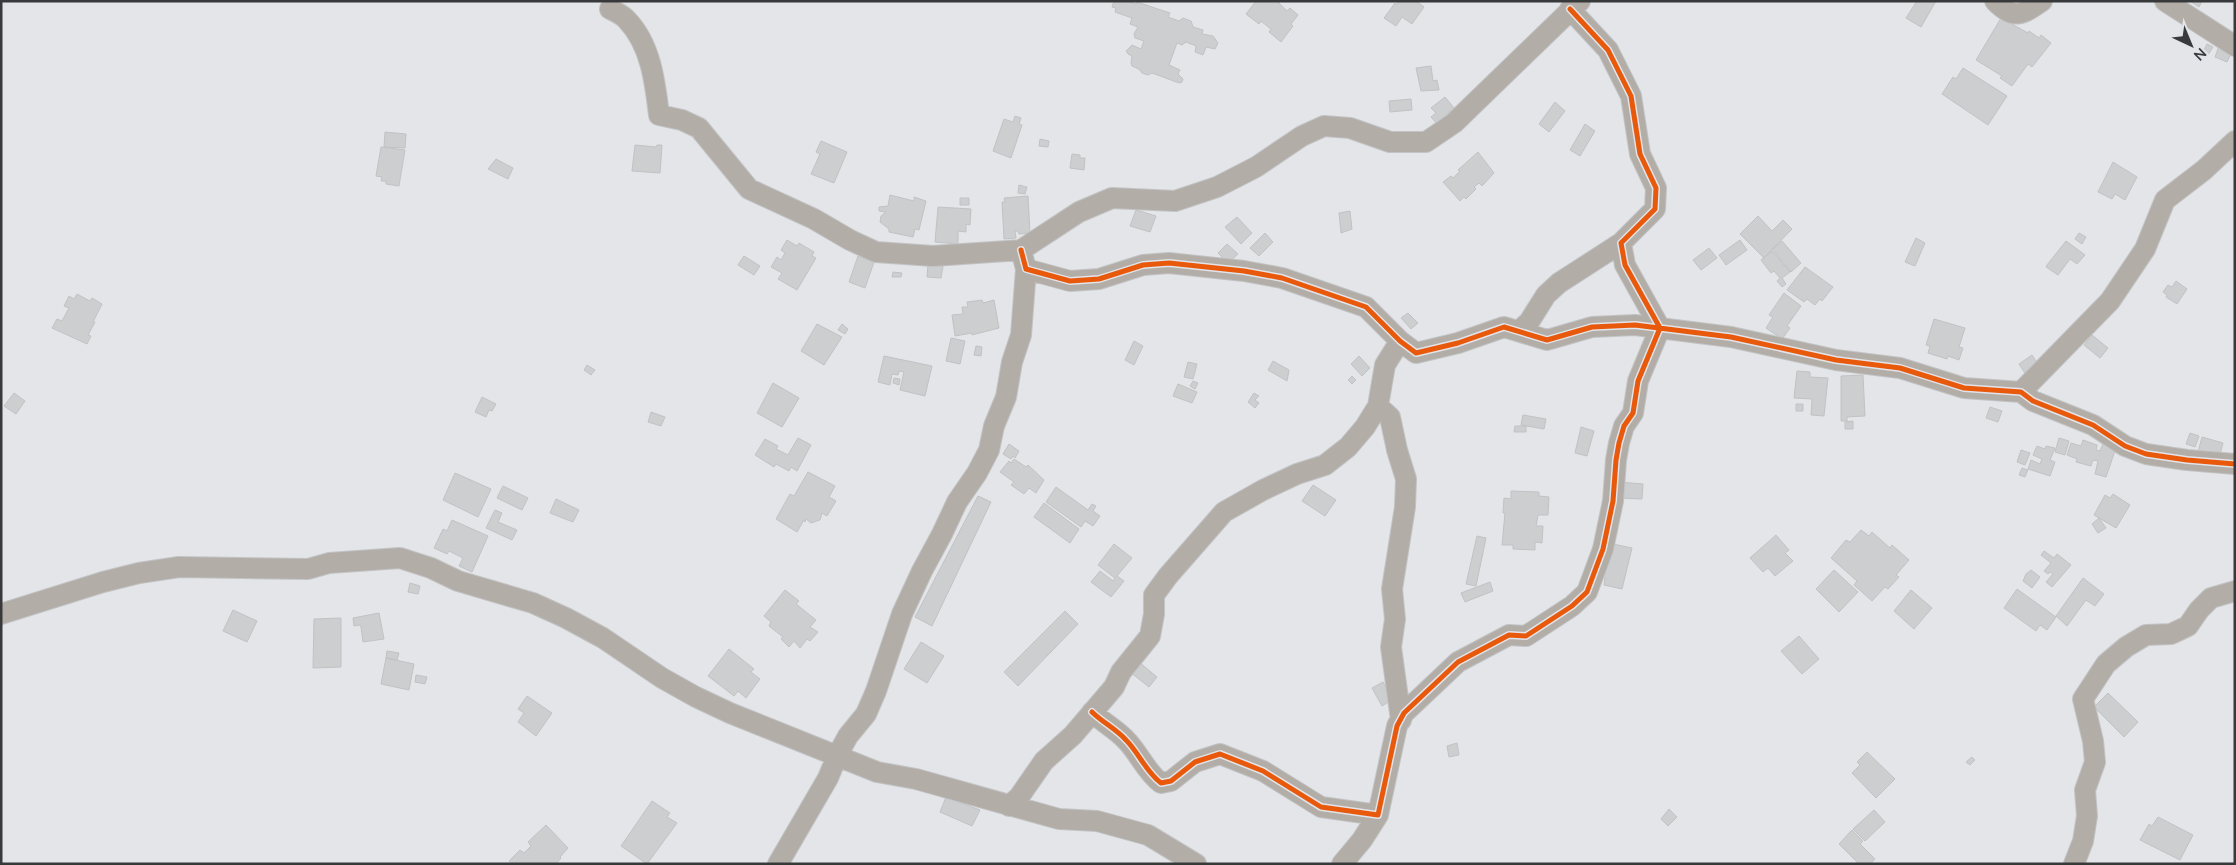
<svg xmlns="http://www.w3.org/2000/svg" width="2236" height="865" viewBox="0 0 2236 865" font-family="Lato,sans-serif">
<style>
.building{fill:#cdced0;stroke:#c0c2c4}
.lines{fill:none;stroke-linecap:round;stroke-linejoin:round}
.minor-casing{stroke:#c2c3c5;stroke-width:22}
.minor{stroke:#b3ada7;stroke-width:20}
.cycleway-casing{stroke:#e2e4e9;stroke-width:8}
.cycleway{stroke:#e8590c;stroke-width:5}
</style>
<rect width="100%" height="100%" fill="#e3e5e8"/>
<path class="building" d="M1114 1H1128L1136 4 1137 2 1170 13 1168 17 1179 21 1183 18 1191 21 1193 27 1203 30 1202 34 1213 36 1218 43 1215 49 1206 47 1203 55 1195 52 1196 46 1186 42 1182 45 1177 43 1169 65 1180 70 1178 74 1183 79 1182 82 1179 83 1152 73 1148 75 1142 73 1139 69 1132 66 1131 63 1132 56 1128 54 1126 51 1132 45 1141 49 1144 41 1135 38 1134 34 1138 27 1130 24 1132 18 1115 12 1116 8 1112 7Z
M1256 1H1280L1279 3 1287 11 1290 8 1298 15 1291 24 1293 26 1281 42 1269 32 1271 29 1261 21 1259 24 1246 14Z
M1399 1H1416L1424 7 1412 24 1402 17 1396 26 1384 18 1395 3 1396 5Z
M1917 1H1936L1921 27 1906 18Z
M2190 1H2202L2199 7Z
M2001 18 2028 33 2029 31 2039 38 2041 35 2051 43 2032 67 2028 64 2012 86 2000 78 2002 76 1976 60Z
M2207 44 2213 47 2208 55 2203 52Z
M2219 46 2232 52 2227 62 2215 57Z
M1431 66 1433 81 1437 80 1439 90 1421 91 1416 68Z
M1963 68 2007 96 1988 125 1942 94 1953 77 1956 79Z
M1445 97 1454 108 1437 124 1431 117 1436 113 1431 108Z
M1411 99 1412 110 1390 112 1389 101Z
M1555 102 1565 111 1549 132 1539 124Z
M1015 116 1021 118 1019 124 1022 125 1011 158 993 151 1004 119 1013 122Z
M1585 124 1595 131 1580 156 1570 150Z
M385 132 406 134 405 148 384 147Z
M1040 139 1049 141 1048 147 1039 146Z
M821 141 847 152 834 183 811 174 820 154 816 152Z
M635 145 656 147 657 145H662L660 173 632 171Z
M381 147 405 150 399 186 386 184V181H381L382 177 376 176Z
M1478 152 1494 173 1482 186 1479 183 1474 187 1476 189 1466 199 1464 197 1460 201 1443 182 1451 176 1453 178 1460 171 1458 170Z
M1072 154 1080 155V158H1085L1084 170 1070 168Z
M496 159 513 168 508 179 488 169Z
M2113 162 2137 177 2125 200 2115 194 2112 199 2098 192Z
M1019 185 1027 187 1025 194 1018 193Z
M890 195 914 201V197L926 201 919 230 915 229 913 237 889 232V229L880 222 881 216 886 212 879 211V207L888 206Z
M1028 196 1030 233 1019 234 1018 231H1015L1016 238 1004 239 1002 202H1005L1004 198Z
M960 198H969V205H960Z
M938 207 971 209 970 225 966 224V232L958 231V244L935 242Z
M1136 210 1156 216 1150 232 1130 226Z
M1350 211 1352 229 1341 233 1339 213Z
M1758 216 1772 231 1783 220 1792 229 1764 258 1740 234Z
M1237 217 1252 233 1241 244 1225 227Z
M1265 233 1273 242 1259 256 1250 248Z
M2079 233 2086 237 2082 244 2075 239Z
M1916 238 1925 243 1915 266 1905 262Z
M787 240 797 246 799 243 814 252 812 256 816 258 797 290 778 279 782 273 771 267 777 257 781 260 785 253 781 250Z
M1740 240 1747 250 1726 265 1719 255Z
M1782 241 1801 263 1791 272 1772 249Z
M2066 241 2085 255 2077 264 2070 259 2058 275 2046 267 2047 265Z
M1227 244 1238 254 1228 263 1218 253Z
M1709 248 1717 258 1701 270 1693 260Z
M1772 251 1790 272 1782 278 1786 284 1782 287 1777 281 1780 278 1774 271 1771 273 1761 260Z
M744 256 760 266 754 275 738 265Z
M858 256 874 262 865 288 849 282Z
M928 264 943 266 941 278 927 277Z
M1805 267 1833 287 1822 301 1820 299 1815 305 1807 299 1804 302 1787 290Z
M893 272 902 273 901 277H892Z
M2176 281 2187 289 2177 304 2166 297 2167 295 2163 292 2168 285 2172 287Z
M1784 293 1801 306 1787 326 1790 328 1782 339 1766 328 1773 317 1769 315Z
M77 294 90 301 92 298 102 304 93 322H95L88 335 91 336 87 344 52 328 57 319 62 321 69 308 64 306 69 296 74 299Z
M982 300 983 303 994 300 999 328 972 335V333L955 336 952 315 963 314 962 307H968L967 302Z
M1408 313 1418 323 1411 329 1401 318Z
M1934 319 1965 328 1959 347 1963 348 1959 360 1948 356 1947 359 1928 353 1930 346 1926 345Z
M817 324 842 337 824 365 801 351Z
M842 324 848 329 845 334 838 330Z
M2092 335 2108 348 2100 358 2084 345Z
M951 338 965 341 960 364 946 361Z
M1134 341 1143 346 1134 365 1125 360Z
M976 346 982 347 981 356 974 355Z
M2032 355 2041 369 2028 378 2019 364Z
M884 356 932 366 925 396 900 390 904 372 899 371 898 375 892 374 890 385 878 382Z
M1359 356 1370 368 1362 376 1351 364Z
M1273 361 1289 370 1287 381 1268 370Z
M1188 362 1197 364 1193 379 1184 377Z
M587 365 595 370 591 375 584 370Z
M1797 371 1810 372V377L1828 378 1824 416 1811 415 1812 399 1794 398Z
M1863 375 1865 416 1847 417V421H1841V376Z
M1352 376 1356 380 1352 384 1348 380Z
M894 378 900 379 899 385 893 383Z
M1193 381 1198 383 1195 389 1190 386Z
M773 383 799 398 782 427 757 413Z
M1178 384 1197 392 1192 403 1173 396Z
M14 393 25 401 16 414 4 406Z
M1254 393 1259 396 1255 400 1259 403 1255 408 1248 402Z
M482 397 496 404 492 411 489 410 486 417 475 412Z
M1796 404H1803V411H1796Z
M1990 407 2002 411 1998 422 1986 418Z
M651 412 665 417 661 426 648 422Z
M1523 415 1546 419 1544 429 1521 425Z
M1853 421V429H1845V422Z
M1515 426H1526V432H1514Z
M1581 427 1594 431 1587 456 1575 453Z
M2190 433 2199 436 2195 447 2186 444Z
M2202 437 2223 443 2219 458 2198 452Z
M798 438 811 445 797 471 791 467 789 471 776 464 774 467 755 455 765 439 778 446 776 449 788 455Z
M2059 438 2069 441 2065 455 2055 452Z
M2083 440 2097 445 2096 450 2100 451 2103 444 2116 448 2106 477 2095 474 2098 461 2093 460 2091 466 2076 462 2077 459 2067 455 2071 443 2081 446Z
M1009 444 1019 451 1015 458 1013 456 1011 459 1003 454Z
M2037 446 2045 449 2046 446 2055 448 2050 460 2055 462 2050 476 2028 469 2031 460 2040 464 2042 459 2033 455Z
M2021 450 2030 453 2025 465 2017 462Z
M1014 459 1026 467 1028 465 1044 480 1036 493 1029 488 1024 494 1011 485 1014 482 1000 472 1009 461 1011 463Z
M2022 468 2028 470 2025 477 2019 475Z
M808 472 835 486 829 497 836 501 827 516 822 513 820 520 811 523 806 519 805 522 804 520 797 532 776 519 790 494 794 496Z
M455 473 491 489 478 517 443 500Z
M1619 482 1643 484 1642 499 1618 498Z
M1313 485 1336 500 1325 516 1302 501Z
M503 486 528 498 522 510 497 498Z
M1056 487 1088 510 1092 504 1096 506 1093 511 1100 516 1093 526 1085 521 1081 527 1046 502Z
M1511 491 1539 492V496L1549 497 1548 515H1538L1536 526H1543L1542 543 1535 542V550L1513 549V545H1502L1505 513H1503L1504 498 1511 499Z
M2113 494 2130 505 2116 528 2094 515 2105 495 2110 498Z
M978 496 991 502 932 626 915 617Z
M556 499 579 510 573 522 550 513Z
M1044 503 1079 529 1070 543 1034 517Z
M495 510 502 513 498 522 517 530 512 540 486 528Z
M2099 518 2106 528 2098 533 2092 524Z
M452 520 488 536 472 572 459 566 463 558 449 551 447 554 434 548 443 529 447 531Z
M1861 530 1869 536 1872 532 1890 548 1892 545 1909 560 1896 575 1899 577 1888 589 1885 587 1872 601 1854 585 1857 581 1831 558 1846 540 1850 542Z
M1776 535 1789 550 1785 553 1793 561 1775 576 1768 568 1763 572 1750 558Z
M1477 536 1486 538 1476 586 1466 584Z
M1114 544 1132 558 1117 576 1124 581 1111 597 1091 582 1100 571 1113 581 1115 578 1098 565Z
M1613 544 1632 548 1622 589 1604 585 1605 578 1601 577Z
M2044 551 2054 558 2057 554 2071 565 2052 587 2046 582 2053 574 2050 572 2048 574 2044 571 2051 563 2041 555Z
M1834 570 1858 592 1839 612 1816 589Z
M2031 570 2040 577 2032 588 2023 581 2026 574Z
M2083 578 2104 594 2095 606 2086 600 2067 626 2056 616Z
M1490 582 1493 591 1465 602 1461 593Z
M410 583 420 586 418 594 408 592Z
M2017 589 2056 617 2047 630 2040 625 2036 631 2004 608Z
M785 590 799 601 796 604 816 620 810 627 818 632 810 641 807 639 800 648 794 641 789 647 781 639 783 637 769 626 771 622 764 616Z
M1911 590 1932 608 1914 629 1894 611Z
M233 610 257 621 247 642 223 631Z
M1065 611 1078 624 1018 686 1004 672Z
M379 613 384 639 363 642 361 627 360 625 354 626 353 618Z
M341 618V667L313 668 314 619Z
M1799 636 1819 659 1802 674 1781 651Z
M921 642 944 656 927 683 904 669Z
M729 649 754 669 751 672 760 679 746 698 738 691 734 696 708 676Z
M387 651 399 653 397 660 386 658Z
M386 658 414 664 409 690 381 684Z
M1139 662 1157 677 1149 687 1130 672Z
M416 675 427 677 425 684 415 682Z
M1383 682 1393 699 1382 706 1372 688Z
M2108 693 2138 722 2124 737 2094 707Z
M527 696 552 713 536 736 518 722 524 713 518 709Z
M1457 743 1459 755 1449 757 1447 746Z
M1867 752 1895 779 1876 798 1852 773 1860 765 1857 762Z
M1972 757 1975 760 1970 765 1966 762Z
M946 797 980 810 972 826 940 812Z
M652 801 670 813 667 817 677 823 647 864 621 846Z
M1669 809 1677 817 1668 826 1661 819Z
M1874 810 1885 822 1865 841 1853 829Z
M2158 817 2193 835 2180 860 2140 840 2149 824 2152 826Z
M546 825 568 848 560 857 561 858 556 864H513L509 861 520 850 524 853 531 846 528 842Z
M1852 830 1863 841 1860 844 1875 859 1870 864H1859L1839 844Z"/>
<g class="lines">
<g class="minor-casing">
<path id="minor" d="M1995 1C2014 21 2023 14 2042 1
M2165 1 2235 46
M610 9C616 12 623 15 627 20 651 45 655 82 659 115L682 120 699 128 749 189 814 219 850 240 876 252 933 256 1021 250 1079 212 1112 198 1175 201 1217 187 1256 167 1302 136 1324 126 1350 128 1390 142H1426L1454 123 1580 1
M1021 250 1026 269 1070 281 1099 279 1143 265 1169 263 1244 271 1282 278 1366 307 1400 341 1416 353 1458 343 1504 327 1547 340 1592 327 1635 325 1731 337 1836 360 1900 368 1964 388 2021 392 2033 401 2093 425 2125 446 2146 454 2187 460 2235 464
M1519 331 1529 322 1546 295 1559 283 1621 243
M2021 392 2110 301 2145 249 2165 200 2204 170 2235 141
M1378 406 1390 417 1397 450 1406 479 1405 507 1392 589 1395 619 1391 647 1401 720
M1 614 103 582 139 573 179 567 308 569 329 563 400 558 431 568 458 581 533 603 566 618 603 638 662 678 696 697 730 713 877 772 916 779 1059 819 1097 821 1148 835 1196 864
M1092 712C1102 722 1116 729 1126 740 1139 753 1146 772 1161 783L1171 781 1195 762 1220 754 1263 771 1321 807 1378 815 1397 726 1404 713 1458 662 1509 635 1526 636 1572 606 1587 592 1603 549 1613 501 1616 460 1619 443 1624 426 1633 413 1638 381 1660 328 1625 265 1621 243 1655 209 1656 188 1640 154 1631 96 1608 50 1570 9
M1009 806 1019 797 1044 761 1073 735 1114 687 1121 672 1150 636 1154 614V595L1168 576 1224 512 1263 490 1297 474 1325 465 1348 447 1365 427 1378 406 1385 365 1400 341
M778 864 828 778 837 756 848 736 866 714 876 691 902 614 922 571 942 534 957 502 977 473 989 450 994 426 1006 397 1012 362 1021 335 1026 269
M1342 864 1362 840 1378 815
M2074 864 2083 841 2087 816 2085 790 2095 762 2093 741 2083 699 2106 664 2126 647 2146 635 2171 634 2188 626 2199 610 2211 598 2235 591"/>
</g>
<use href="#minor" class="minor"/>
<g class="cycleway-casing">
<path id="cycleway" d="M1021 250 1026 269 1070 281 1099 279 1143 265 1169 263 1244 271 1282 278 1366 307 1400 341 1416 353 1458 343 1504 327 1547 340 1592 327 1635 325 1731 337 1836 360 1900 368 1964 388 2021 392 2033 401 2093 425 2125 446 2146 454 2187 460 2235 464
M1092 712C1102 722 1116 729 1126 740 1139 753 1146 772 1161 783L1171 781 1195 762 1220 754 1263 771 1321 807 1378 815 1397 726 1404 713 1458 662 1509 635 1526 636 1572 606 1587 592 1603 549 1613 501 1616 460 1619 443 1624 426 1633 413 1638 381 1660 328 1625 265 1621 243 1655 209 1656 188 1640 154 1631 96 1608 50 1570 9"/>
</g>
<use href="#cycleway" class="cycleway"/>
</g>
<rect width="2236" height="865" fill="none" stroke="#38393b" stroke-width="5"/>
<g transform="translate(2191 45) rotate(136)" stroke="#e2e4e9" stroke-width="4" paint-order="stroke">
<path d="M0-4L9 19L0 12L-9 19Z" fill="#38393b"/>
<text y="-8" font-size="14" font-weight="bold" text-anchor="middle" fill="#38393b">N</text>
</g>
</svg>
